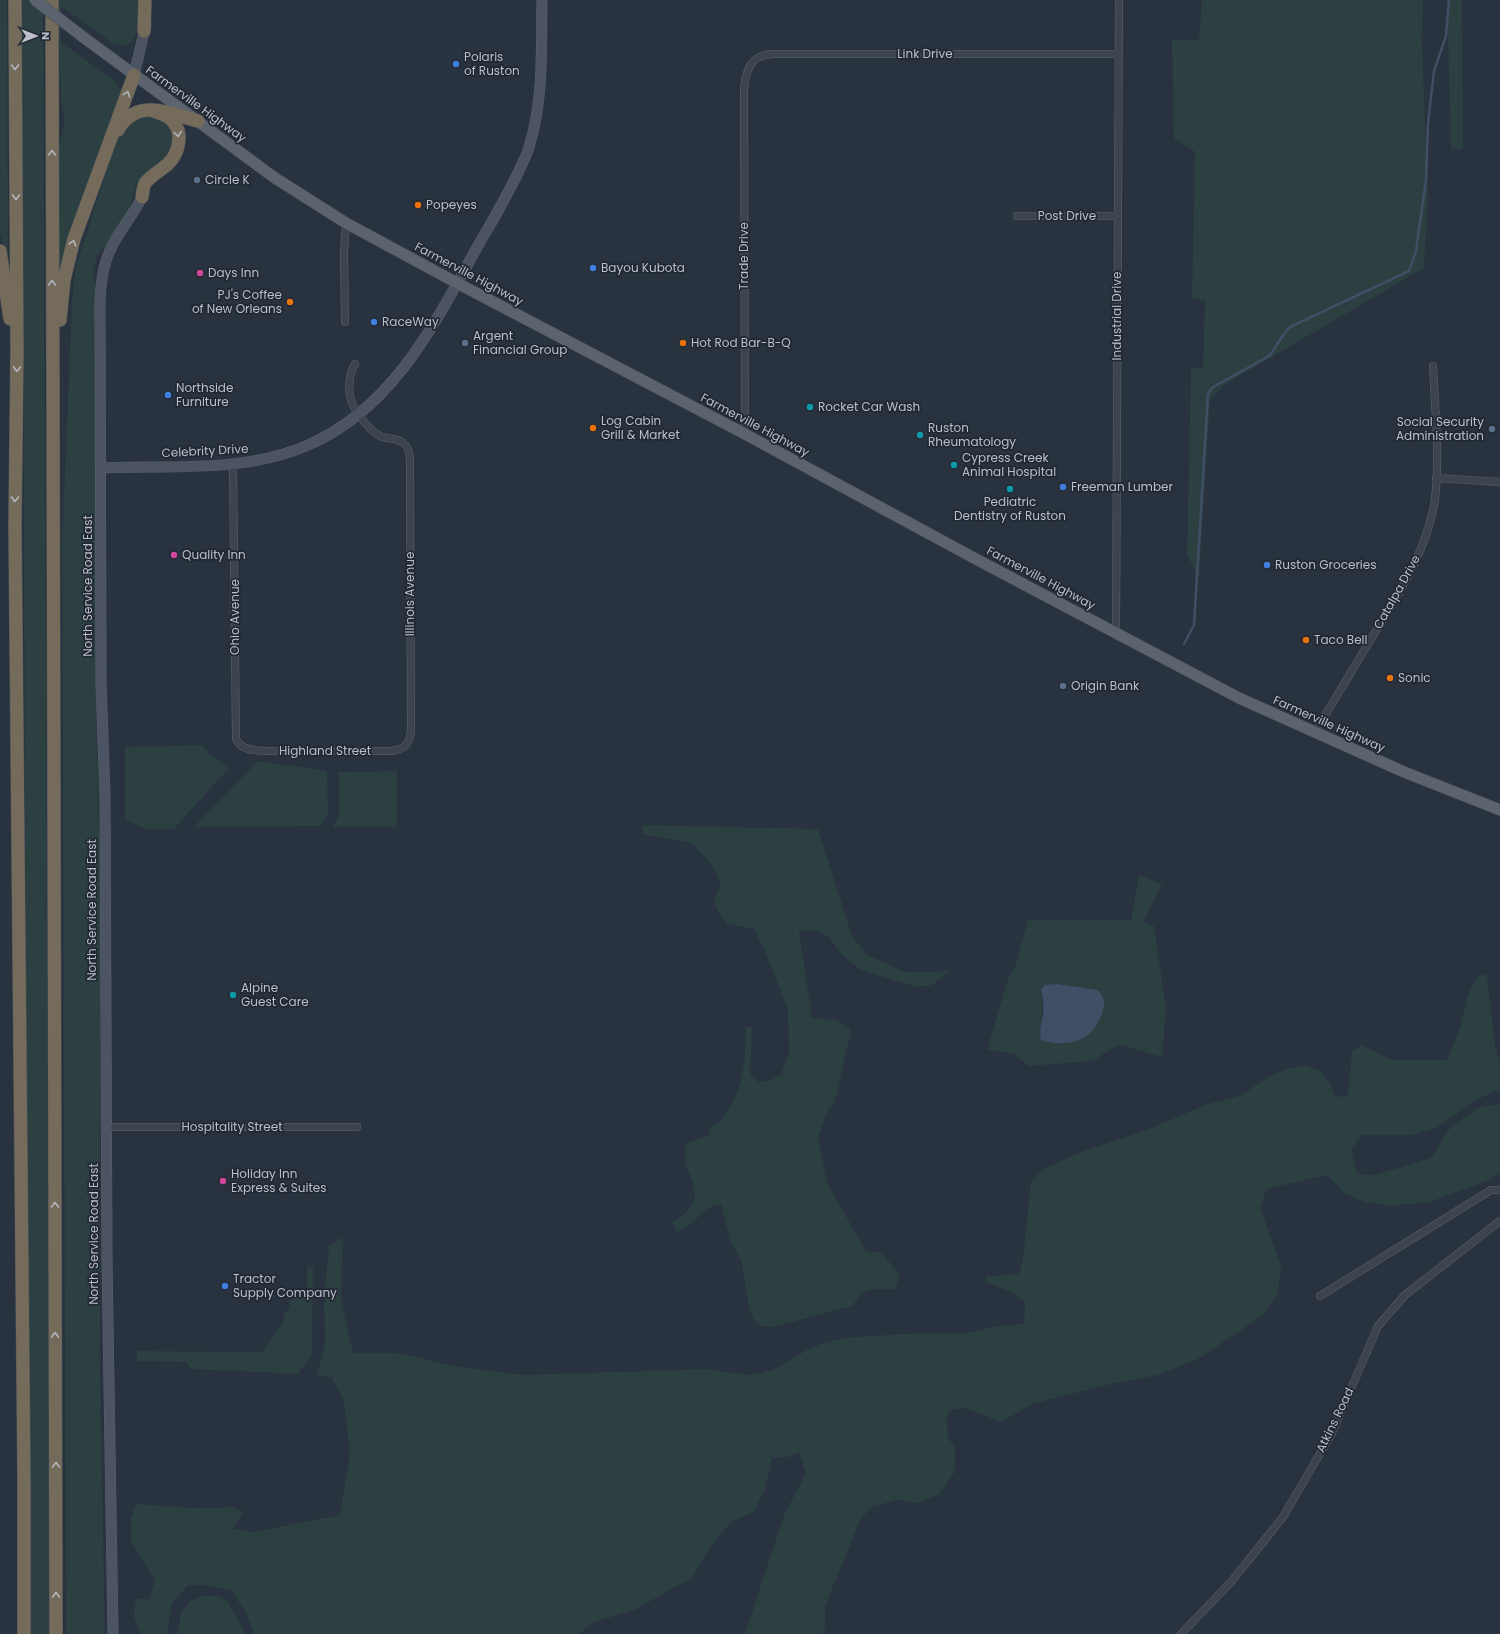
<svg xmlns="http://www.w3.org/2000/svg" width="1500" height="1634" viewBox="0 0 1500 1634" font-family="Poppins,sans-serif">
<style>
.green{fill:#2c3f41;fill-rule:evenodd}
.water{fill:#414f66}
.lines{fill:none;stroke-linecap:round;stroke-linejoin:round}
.stream{stroke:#414f66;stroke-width:2.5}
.street-casing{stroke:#5b626c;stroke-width:8}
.secondary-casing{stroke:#5b626c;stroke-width:11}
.primary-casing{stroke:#474d58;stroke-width:12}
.highway-casing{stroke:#484f59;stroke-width:14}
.street{stroke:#3d444f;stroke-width:7}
.secondary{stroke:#4c5362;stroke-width:10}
.primary{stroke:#5b636f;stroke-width:11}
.highway{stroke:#746b5b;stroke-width:13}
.primary-bridge-casing{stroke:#474d58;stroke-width:12;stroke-linecap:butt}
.primary-bridge{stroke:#5b636f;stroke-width:11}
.oneway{stroke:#b3b7be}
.shop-dot{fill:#3f7fe0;stroke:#222934;stroke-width:1.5}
.service-dot{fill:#5c6f8a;stroke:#222934;stroke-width:1.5}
.food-dot{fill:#e8710a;stroke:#222934;stroke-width:1.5}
.hotel-dot{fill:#d1479c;stroke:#222934;stroke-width:1.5}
.culture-dot{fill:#0f9aa8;stroke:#222934;stroke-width:1.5}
.labels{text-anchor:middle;stroke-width:3.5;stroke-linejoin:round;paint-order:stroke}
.street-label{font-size:12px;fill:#babfc9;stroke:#222934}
.poi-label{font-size:12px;fill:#babfc9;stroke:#222934;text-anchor:start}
</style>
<rect width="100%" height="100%" fill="#29323f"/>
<path class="green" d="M0 0H7L8 258 6 257 0 233Z
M22 0H43L50 1634H28Z
M58 0H138V4C137 21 141 53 113 44L61 6V42L116 82 122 91 61 267 59 266V145L65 121 61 101Z
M1202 0H1423L1422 45 1428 195 1424 268 1227 383 1210 399 1199 578 1187 555 1191 368H1203L1205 300 1192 299 1195 152 1174 138 1172 40H1199Z
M1447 0H1462L1463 149H1451Z
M148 115 169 121 176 147 144 179 136 185 128 213 108 244 97 255 93 274 96 290V696L100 874V1368L105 1634H66L62 544 72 302 75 270 115 144 113 143 129 121Z
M203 745 210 754 229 768 174 829H146L125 820V747Z
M258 761 327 771 328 814 321 826 194 827Z
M397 771V827H333L339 815V772Z
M642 825 818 829 852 936 867 955 905 972 950 971 932 985 916 987 859 969 842 955 829 937 818 931H799L812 1018 837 1020 851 1030 835 1102 827 1112 818 1138 828 1185 866 1251 882 1253 900 1275 895 1289H873L861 1294 852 1306 773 1327 761 1326 754 1320 750 1312 741 1260 731 1243 721 1204C707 1205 700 1216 690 1224 686 1228 680 1230 676 1232L673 1222C719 1193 676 1177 687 1143L708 1136 711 1126C720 1123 723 1118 728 1110 745 1085 745 1057 746 1027H752L750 1071 752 1077 759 1082 769 1081 781 1075 789 1053 788 1010 763 947 754 929 728 924 718 912 714 901 721 884 711 864 691 843 643 834Z
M1139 875 1162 884 1143 922 1154 926 1166 1009 1162 1057 1121 1045 1111 1049 1093 1061 1028 1066 1014 1054 987 1050 1009 975 1014 970 1028 920H1131ZM1057 984 1098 990 1089 1034 1075 1040 1040 1034C1041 1018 1044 1005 1041 989Z
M1482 974 1487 976 1495 1046 1500 1065V1089L1478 1099 1436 1128 1412 1135H1362L1351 1149 1357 1174 1375 1175 1431 1158 1450 1128 1479 1107 1500 1104V1172L1489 1180 1430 1202 1392 1206 1364 1202 1344 1193 1327 1175 1267 1189 1260 1207 1281 1266 1278 1294 1262 1316 1198 1359 1158 1375 1106 1385 1032 1404 1001 1422 984 1415 963 1408 950 1410 946 1419 949 1439 955 1447V1471L940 1494 919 1503 896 1500 872 1507 861 1518 825 1606V1630L822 1634H745L784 1515 806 1473 799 1452 788 1457 772 1458 765 1489 754 1512 731 1522 711 1546 692 1578 636 1609 592 1623 580 1634H254L246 1613 231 1590 204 1585H188L172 1603 167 1634H142C133 1618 133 1617 136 1599H149L155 1580 131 1542V1518L136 1504 194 1508 232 1507 244 1512 232 1529 254 1532 340 1515 350 1452 344 1401 332 1378 317 1375 325 1343 324 1298 329 1246 343 1237 341 1299 353 1353H398L455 1366 523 1375 707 1369 749 1375 762 1373 775 1369 805 1351 821 1344 844 1338 902 1334 968 1333 997 1326 1024 1324 1025 1302 1009 1291 985 1282 987 1276 1019 1274 1023 1258 1031 1181 1043 1169 1084 1151 1147 1130 1205 1105 1242 1095 1271 1075 1290 1068 1306 1065 1321 1071 1330 1083 1334 1095 1340 1097 1348 1095 1352 1051 1362 1045 1391 1060H1447C1452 1048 1457 1036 1461 1024 1466 1006 1466 986 1482 974Z
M307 1267H313L312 1355 298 1374 191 1369 186 1362 137 1361V1351L262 1352 284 1321V1314L290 1309V1300L301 1295 307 1289Z
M203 1596H219L227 1600 246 1634H177L182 1611 191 1601Z"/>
<path class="water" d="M1057 984 1098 990C1106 998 1105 1006 1101 1016 1098 1022 1094 1030 1089 1034 1076 1045 1056 1045 1041 1040 1039 1031 1041 1024 1043 1015 1044 1006 1043 998 1041 989L1045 985Z"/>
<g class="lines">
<path class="stream" d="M1184 644 1194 625 1208 394 1213 387 1269 356C1277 347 1281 335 1290 327L1409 271 1416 251 1426 180 1428 123 1434 71 1446 36 1449 0"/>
<g class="street-casing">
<path id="street" d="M1017 216H1117
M345 322 344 253 346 223
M745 434 744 89C746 69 751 55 773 54H1119
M233 464 236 739C241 750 253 750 265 751H390C406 750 411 742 411 727L410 459C409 453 409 447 403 443 397 437 387 440 380 436 370 431 354 411 351 400 348 389 349 373 355 364
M1436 478 1500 482
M1116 633 1119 0
M1315 732C1335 699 1355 666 1374 634 1400 592 1428 548 1435 499 1440 457 1435 408 1433 366
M106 1127H357
M1320 1296 1491 1190H1500
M1181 1634 1231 1582 1283 1517 1332 1433 1378 1326 1405 1295 1500 1221"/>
</g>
<g class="secondary-casing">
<path id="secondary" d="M134 75 146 24
M101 468C170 465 242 473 306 446 394 409 436 321 480 242 494 219 507 195 519 171 522 163 527 155 529 147 544 99 541 49 542 0
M113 1634 107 1260 105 796 101 683 100 301C101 279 104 258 116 239 124 225 135 212 142 197"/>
</g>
<g class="primary-casing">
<path id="primary" d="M83 37 275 178 346 223 457 283 745 434 974 558 1239 698 1404 772 1500 810"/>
</g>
<g class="highway-casing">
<path id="highway" d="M15 0 17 352 15 526 24 1481V1634
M52 0 56 1634
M144 31 145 0
M118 130C137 97 169 113 198 121
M142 197C143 192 143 185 146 182 152 175 161 170 168 164 180 152 185 129 168 117 163 114 157 112 151 110
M0 251 10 319
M60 320 64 280 74 239 134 75"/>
</g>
<use href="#street" class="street"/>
<use href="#secondary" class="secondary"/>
<use href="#primary" class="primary"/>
<use href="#highway" class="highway"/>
<g class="primary-bridge-casing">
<path id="primary-bridge" d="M35 0 83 37"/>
</g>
<use href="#primary-bridge" class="primary-bridge"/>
</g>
<defs><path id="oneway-chevron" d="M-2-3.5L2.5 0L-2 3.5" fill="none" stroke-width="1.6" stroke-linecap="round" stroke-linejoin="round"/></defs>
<g class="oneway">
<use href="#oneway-chevron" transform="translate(15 67) rotate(90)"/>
<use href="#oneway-chevron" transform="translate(127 94) rotate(-70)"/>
<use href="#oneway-chevron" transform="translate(178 134) rotate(81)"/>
<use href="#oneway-chevron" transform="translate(52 153) rotate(-90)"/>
<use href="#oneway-chevron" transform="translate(16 197) rotate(90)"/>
<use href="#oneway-chevron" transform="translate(73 243) rotate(-73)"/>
<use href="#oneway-chevron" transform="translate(52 283) rotate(-90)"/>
<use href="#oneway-chevron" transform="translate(17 369) rotate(91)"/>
<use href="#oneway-chevron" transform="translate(15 499) rotate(91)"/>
<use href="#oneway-chevron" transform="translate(55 1205) rotate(-90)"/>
<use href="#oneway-chevron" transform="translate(55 1335) rotate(-90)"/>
<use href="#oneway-chevron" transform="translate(56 1465) rotate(-90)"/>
<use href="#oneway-chevron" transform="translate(56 1595) rotate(-90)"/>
</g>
<g class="shop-dot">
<circle cx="456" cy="64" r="4"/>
<circle cx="593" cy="268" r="4"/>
<circle cx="374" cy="322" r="4"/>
<circle cx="168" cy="395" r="4"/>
<circle cx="1063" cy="487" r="4"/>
<circle cx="1267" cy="565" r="4"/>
<circle cx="225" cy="1286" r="4"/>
</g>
<g class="service-dot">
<circle cx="197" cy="180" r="4"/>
<circle cx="465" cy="343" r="4"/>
<circle cx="1492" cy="429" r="4"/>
<circle cx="1063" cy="686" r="4"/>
</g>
<g class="food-dot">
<circle cx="418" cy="205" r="4"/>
<circle cx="290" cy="302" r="4"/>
<circle cx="683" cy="343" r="4"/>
<circle cx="593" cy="428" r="4"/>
<circle cx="1306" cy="640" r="4"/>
<circle cx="1390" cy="678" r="4"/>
</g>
<g class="hotel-dot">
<circle cx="200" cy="273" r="4"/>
<circle cx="174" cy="555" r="4"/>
<circle cx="223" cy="1181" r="4"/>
</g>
<g class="culture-dot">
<circle cx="810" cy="407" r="4"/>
<circle cx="920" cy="435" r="4"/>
<circle cx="954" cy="465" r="4"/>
<circle cx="1010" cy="489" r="4"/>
<circle cx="233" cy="995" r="4"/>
</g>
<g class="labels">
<g class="street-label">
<text x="925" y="58">Link Drive</text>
<text transform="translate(196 104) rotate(36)" y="4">Farmerville Highway</text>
<text x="1067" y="220">Post Drive</text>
<text transform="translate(744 256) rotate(-90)" y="4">Trade Drive</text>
<text transform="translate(469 274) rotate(28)" y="4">Farmerville Highway</text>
<text transform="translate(1117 316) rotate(-90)" y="4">Industrial Drive</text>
<text transform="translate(755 425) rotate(28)" y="4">Farmerville Highway</text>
<text transform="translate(205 451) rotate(-3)" y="4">Celebrity Drive</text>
<text transform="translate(1041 578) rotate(28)" y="4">Farmerville Highway</text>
<text transform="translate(88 586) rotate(-90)" y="4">North Service Road East</text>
<text transform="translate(1397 592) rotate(-61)" y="4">Catalpa Drive</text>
<text transform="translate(410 594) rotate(-90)" y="4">Illinois Avenue</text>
<text transform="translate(235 617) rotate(-90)" y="4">Ohio Avenue</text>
<text transform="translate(1329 724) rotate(24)" y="4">Farmerville Highway</text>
<text x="325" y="755">Highland Street</text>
<text transform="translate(92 910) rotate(-90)" y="4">North Service Road East</text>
<text x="232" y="1131">Hospitality Street</text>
<text transform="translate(94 1234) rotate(-90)" y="4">North Service Road East</text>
<text transform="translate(1335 1420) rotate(-64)" y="4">Atkins Road</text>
</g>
<g class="poi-label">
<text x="464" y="61">Polaris<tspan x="464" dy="14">of Ruston</tspan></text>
<text x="205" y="184">Circle K</text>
<text x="426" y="209">Popeyes</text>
<text x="601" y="272">Bayou Kubota</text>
<text x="208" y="277">Days Inn</text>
<text x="282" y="299" text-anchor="end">PJ's Coffee<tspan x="282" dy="14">of New Orleans</tspan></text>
<text x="382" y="326">RaceWay</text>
<text x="473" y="340">Argent<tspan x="473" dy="14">Financial Group</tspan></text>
<text x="691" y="347">Hot Rod Bar-B-Q</text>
<text x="176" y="392">Northside<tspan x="176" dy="14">Furniture</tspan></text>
<text x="818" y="411">Rocket Car Wash</text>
<text x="601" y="425">Log Cabin<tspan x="601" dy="14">Grill &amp; Market</tspan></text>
<text x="1484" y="426" text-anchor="end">Social Security<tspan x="1484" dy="14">Administration</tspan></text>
<text x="928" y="432">Ruston<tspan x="928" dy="14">Rheumatology</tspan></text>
<text x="962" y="462">Cypress Creek<tspan x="962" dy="14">Animal Hospital</tspan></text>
<text x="1071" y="491">Freeman Lumber</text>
<text x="1010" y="506" text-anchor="middle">Pediatric<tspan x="1010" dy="14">Dentistry of Ruston</tspan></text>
<text x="182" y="559">Quality Inn</text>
<text x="1275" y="569">Ruston Groceries</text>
<text x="1314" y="644">Taco Bell</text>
<text x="1398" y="682">Sonic</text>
<text x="1071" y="690">Origin Bank</text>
<text x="241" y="992">Alpine<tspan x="241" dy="14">Guest Care</tspan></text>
<text x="231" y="1178">Holiday Inn<tspan x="231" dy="14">Express &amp; Suites</tspan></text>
<text x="233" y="1283">Tractor<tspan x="233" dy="14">Supply Company</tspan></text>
</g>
</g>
<g transform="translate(36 36) rotate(90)" stroke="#222934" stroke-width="3" paint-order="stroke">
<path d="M0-3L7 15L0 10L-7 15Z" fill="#babfc9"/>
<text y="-6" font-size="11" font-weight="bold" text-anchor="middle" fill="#babfc9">N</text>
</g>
</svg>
